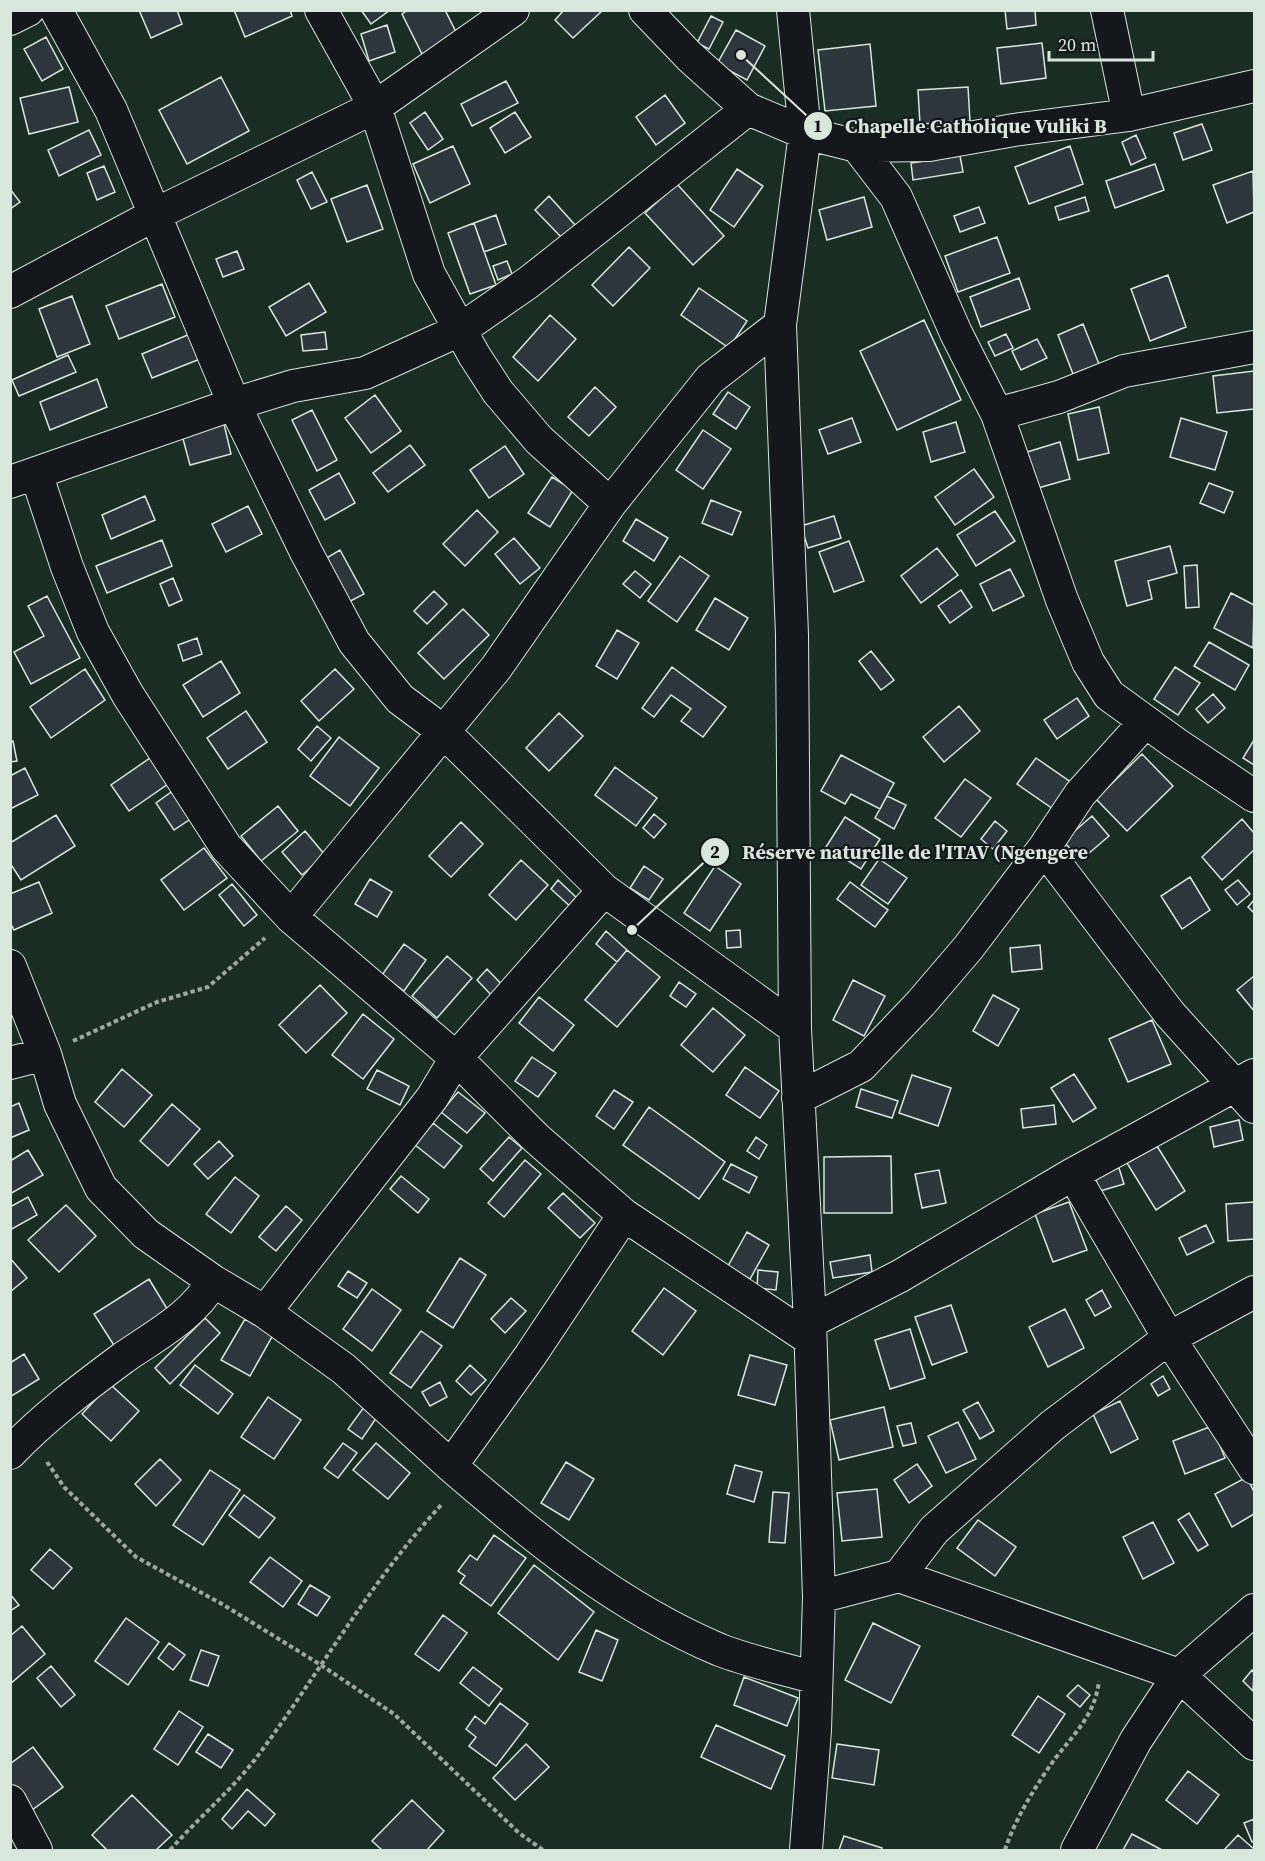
<svg xmlns="http://www.w3.org/2000/svg" width="1265" height="1861" viewBox="0 0 1265 1861" font-family="'Source Serif 4',serif">
<style>
.green{fill:#1a2d24;stroke:#939e99;stroke-width:1.5}
.building{fill:#2c363c;stroke:#d8e6dc;stroke-width:1.5}
.lines{fill:none;stroke-linecap:round;stroke-linejoin:round}
.minor-casing{stroke:#d8e6dc;stroke-width:34}
.path{stroke:#9da8a2;stroke-width:4;stroke-dasharray:4.5 3;stroke-linecap:butt}
.minor{stroke:#14181c;stroke-width:32}
.leader{fill:none;stroke:#d8e6dc;stroke-width:2}
.callout-dot{fill:#d8e6dc;stroke:#14181c;stroke-width:2}
.mark-label{font-size:18px;text-anchor:middle;font-weight:bold;fill:#111}
.callout-label{font-size:20px;text-anchor:middle;font-weight:bold;fill:#d8e6dc;stroke:#14181c;stroke-width:4.5;stroke-linejoin:round;paint-order:stroke}
</style>
<rect width="100%" height="100%" fill="#14181c"/>
<path class="green" d="M11 11H1254V1850H11Z"/>
<path class="building" d="M139 10H177L182 24 151 38Z
M234 10H290L292 16 245 37Z
M361 10H390L371 24Z
M408 10H445L460 40 424 58 402 14Z
M564 10H603L573 38 555 20Z
M1005 10H1035L1036 25 1007 29Z
M711 16 723 22 709 49 697 43Z
M387 25 395 52 369 61 361 34Z
M736 30 765 46 747 80 717 64Z
M46 37 63 69 42 81 24 49Z
M1042 43 1046 78 1001 84 997 48Z
M870 44 876 106 825 111 818 50Z
M221 77 249 131 187 164 159 110Z
M506 81 518 103 472 126 461 104Z
M69 87 78 122 29 134 20 98Z
M968 87 970 121 920 124 918 90Z
M665 95 685 123 656 145 636 117Z
M425 112 443 139 428 150 410 123Z
M515 112 531 137 505 153 490 128Z
M1202 124 1212 150 1183 160 1174 133Z
M89 130 101 155 59 176 48 150Z
M1136 135 1146 158 1131 165 1122 142Z
M453 146 470 184 430 203 413 164Z
M1070 146 1083 184 1029 204 1015 167Z
M960 156 963 172 913 180 911 163Z
M1155 164 1164 190 1115 208 1106 181Z
M104 166 115 192 97 200 87 173Z
M737 169 763 186 734 227 710 210Z
M1253 171 1254 212 1227 223 1213 185Z
M312 172 327 202 311 209 297 180Z
M677 184 724 236 693 265 645 213Z
M367 185 383 229 347 242 331 199Z
M10 189 20 202 10 209Z
M549 196 576 226 563 239 535 210Z
M864 197 872 227 827 240 819 210Z
M1085 197 1089 211 1059 220 1055 207Z
M979 207 985 223 960 232 954 216Z
M496 215 506 244 484 252 474 223Z
M474 223 496 285 470 294 448 233Z
M997 237 1010 273 958 292 945 256Z
M629 247 650 268 613 306 592 285Z
M237 251 244 269 223 277 216 259Z
M507 261 512 274 498 280 493 266Z
M1168 275 1186 327 1150 341 1131 289Z
M1019 278 1030 309 981 327 970 297Z
M309 283 326 312 286 336 269 307Z
M162 284 175 317 119 339 106 306Z
M699 288 747 321 729 348 681 315Z
M72 296 90 344 57 357 39 309Z
M550 315 576 339 538 381 513 357Z
M924 320 961 400 897 430 860 351Z
M1083 324 1099 364 1073 374 1058 335Z
M325 332 327 349 303 351 301 335Z
M190 334 200 359 152 378 142 354Z
M1006 334 1013 348 995 356 988 342Z
M1037 339 1047 358 1021 370 1012 351Z
M68 355 76 372 19 396 12 380Z
M1254 371V409L1217 413 1213 376Z
M97 379 107 407 50 430 40 402Z
M595 387 616 407 589 436 568 417Z
M728 392 750 407 736 429 713 414Z
M375 395 401 431 371 453 345 418Z
M1099 407 1109 453 1078 460 1068 414Z
M312 410 337 460 317 471 292 420Z
M852 418 861 442 828 454 819 430Z
M1181 418 1227 432 1215 470 1170 457Z
M956 422 965 452 931 462 923 432Z
M224 424 231 454 190 465 182 435Z
M703 430 731 449 703 489 676 470Z
M1060 442 1070 479 1038 488 1027 452Z
M410 445 425 465 388 492 373 473Z
M505 446 524 474 489 498 470 470Z
M974 469 994 497 955 525 935 497Z
M339 473 355 503 325 520 309 490Z
M552 477 573 490 550 527 528 513Z
M1209 483 1233 492 1224 513 1200 503Z
M145 496 155 520 111 539 102 515Z
M711 500 741 512 732 535 702 523Z
M248 506 262 534 226 552 212 524Z
M477 510 498 532 465 566 443 544Z
M995 511 1015 541 976 566 957 535Z
M834 516 841 538 808 548 801 526Z
M636 519 668 538 654 561 623 541Z
M514 538 540 568 520 584 495 554Z
M162 540 172 566 107 593 96 566Z
M849 541 864 581 834 592 819 552Z
M1170 546 1177 573 1148 581 1152 599 1127 606 1115 561Z
M937 548 958 575 921 603 901 576Z
M340 550 364 594 341 606 318 563Z
M680 556 709 576 677 622 648 601Z
M1197 565 1199 607 1186 608 1184 566Z
M1010 569 1024 596 993 611 980 584Z
M635 571 651 584 640 598 623 584Z
M173 578 182 600 169 606 160 584Z
M961 590 972 607 950 623 938 606Z
M434 591 447 604 427 624 414 611Z
M1231 593 1254 605 1253 648 1214 628Z
M47 596 80 658 31 684 14 652 44 636 28 606Z
M715 598 748 618 729 650 696 630Z
M463 609 489 635 444 679 418 653Z
M617 630 639 643 617 679 596 666Z
M197 638 202 654 183 661 178 645Z
M1209 642 1249 665 1235 690 1194 666Z
M871 651 894 680 881 690 859 661Z
M221 661 240 693 203 717 183 685Z
M672 667 726 707 703 737 681 721 691 709 671 695 654 717 642 708Z
M1175 667 1200 683 1178 715 1154 699Z
M85 669 105 700 51 738 30 707Z
M335 669 354 689 319 721 301 701Z
M1213 694 1225 708 1208 723 1196 709Z
M1077 698 1089 716 1057 739 1044 720Z
M959 706 980 731 944 762 923 737Z
M246 711 267 742 228 769 207 738Z
M559 713 583 736 549 771 526 748Z
M317 726 331 738 311 761 298 749Z
M339 737 379 768 350 806 310 776Z
M1254 740V765L1243 758Z
M13 741 17 761 10 762V742Z
M1142 754 1173 786 1127 831 1096 799Z
M841 755 894 783 880 809 851 794 845 804 821 791Z
M150 758 168 784 129 811 111 785Z
M1036 758 1075 785 1056 811 1017 784Z
M615 767 657 798 636 826 595 795Z
M25 768 38 795 10 809V776Z
M965 779 991 798 961 837 935 818Z
M174 790 192 818 174 830 156 803Z
M887 796 906 805 894 829 875 818Z
M278 806 298 831 261 861 241 836Z
M654 814 666 824 654 838 643 828Z
M56 815 75 846 21 880 10 863V843Z
M1092 816 1109 836 1081 860 1063 841Z
M845 817 880 839 861 869 826 847Z
M1242 819 1254 833V850L1222 880 1202 857Z
M995 821 1007 831 993 849 981 839Z
M461 822 483 844 451 877 429 856Z
M305 831 325 855 302 875 282 852Z
M204 848 227 878 184 910 161 880Z
M879 859 907 878 888 904 861 885Z
M521 860 548 885 516 920 489 895Z
M644 866 663 879 649 900 630 888Z
M715 866 741 884 710 931 684 913Z
M1190 877 1210 910 1182 929 1161 896Z
M370 879 392 892 377 917 355 904Z
M558 880 580 901 573 909 551 889Z
M1238 880 1250 894 1237 905 1225 890Z
M39 882 52 913 14 930 10 922V894Z
M850 882 888 910 875 927 837 899Z
M232 884 257 915 244 926 219 895Z
M1254 900V913L1248 907Z
M740 930 741 947 727 948 726 931Z
M606 931 627 950 617 962 596 944Z
M404 944 426 960 404 991 382 975Z
M1040 945 1042 969 1012 972 1010 948Z
M627 950 660 977 617 1027 585 1000Z
M447 956 472 978 437 1018 412 996Z
M487 969 507 990 496 1000 477 980Z
M1254 976V1011L1237 990Z
M853 980 885 996 864 1036 833 1020Z
M679 982 696 994 686 1007 670 996Z
M320 985 347 1013 306 1053 279 1025Z
M993 995 1019 1009 998 1046 973 1031Z
M539 997 574 1025 553 1051 519 1023Z
M713 1008 745 1035 713 1072 681 1045Z
M363 1014 394 1039 363 1079 332 1055Z
M1152 1020 1171 1064 1128 1082 1109 1039Z
M532 1057 556 1073 538 1097 515 1081Z
M745 1067 779 1091 760 1118 726 1095Z
M122 1069 152 1095 124 1127 95 1102Z
M377 1070 409 1086 400 1105 367 1089Z
M1074 1074 1096 1108 1073 1122 1051 1088Z
M912 1075 951 1088 938 1126 899 1113Z
M861 1089 898 1101 892 1118 856 1107Z
M614 1090 633 1102 614 1129 596 1116Z
M458 1092 485 1113 467 1133 441 1112Z
M19 1103 29 1130 10 1138V1107Z
M172 1104 200 1129 168 1166 140 1141Z
M1054 1105 1056 1124 1023 1128 1021 1109Z
M649 1107 725 1162 699 1199 623 1145Z
M1239 1120 1243 1140 1214 1147 1210 1127Z
M433 1123 462 1146 444 1168 415 1145Z
M509 1137 522 1148 493 1181 480 1169Z
M756 1137 767 1145 759 1159 747 1151Z
M219 1141 233 1156 208 1179 194 1164Z
M1157 1146 1185 1191 1156 1210 1127 1163Z
M28 1150 43 1175 10 1194V1161Z
M891 1156 892 1213H824V1157Z
M525 1160 541 1174 504 1217 488 1203Z
M731 1164 757 1177 749 1193 723 1179Z
M1119 1168 1124 1184 1100 1191 1094 1175Z
M939 1170 946 1203 922 1208 915 1174Z
M401 1176 429 1199 418 1213 390 1189Z
M235 1177 259 1196 231 1233 206 1214Z
M563 1193 595 1223 580 1238 548 1208Z
M28 1197 37 1215 10 1230V1207Z
M1069 1202 1087 1250 1053 1262 1035 1214Z
M1254 1202V1239L1228 1241 1226 1204Z
M66 1205 96 1236 59 1272 28 1240Z
M286 1206 302 1220 276 1251 259 1237Z
M1206 1225 1214 1242 1187 1255 1179 1238Z
M747 1232 769 1245 750 1279 728 1266Z
M870 1255 872 1272 833 1278 830 1262Z
M10 1258 27 1278 10 1292Z
M460 1258 486 1275 453 1328 427 1311Z
M758 1270 778 1272 776 1290 757 1288Z
M348 1271 367 1283 357 1298 338 1286Z
M149 1279 169 1312 115 1347 94 1314Z
M664 1288 696 1311 663 1355 632 1331Z
M372 1289 401 1310 372 1351 343 1329Z
M1102 1290 1111 1307 1095 1316 1086 1300Z
M511 1298 526 1311 505 1333 491 1319Z
M951 1305 967 1352 932 1365 915 1317Z
M1065 1309 1084 1348 1048 1367 1029 1327Z
M205 1318 220 1333 170 1384 155 1368Z
M245 1319 273 1335 250 1376 221 1360Z
M910 1329 925 1378 890 1389 875 1340Z
M421 1331 442 1346 411 1388 390 1373Z
M24 1354 39 1379 10 1397V1363Z
M750 1355 787 1365 775 1405 738 1395Z
M195 1365 233 1394 218 1414 180 1385Z
M470 1365 486 1380 471 1395 456 1381Z
M1163 1376 1170 1389 1158 1396 1151 1384Z
M440 1382 447 1397 430 1406 422 1392Z
M110 1384 139 1411 111 1441 82 1414Z
M268 1397 301 1420 274 1459 241 1437Z
M1120 1401 1138 1439 1111 1453 1093 1414Z
M978 1402 994 1431 980 1439 963 1410Z
M364 1407 377 1417 362 1439 348 1429Z
M884 1407 893 1447 839 1460 830 1420Z
M958 1422 976 1459 946 1473 928 1436Z
M911 1423 916 1443 903 1446 897 1426Z
M1212 1426 1225 1458 1185 1474 1173 1441Z
M343 1443 357 1453 338 1478 324 1468Z
M376 1443 410 1473 388 1499 353 1470Z
M160 1459 181 1480 156 1506 135 1484Z
M566 1462 594 1479 569 1520 541 1503Z
M917 1464 932 1486 909 1503 894 1480Z
M735 1465 762 1472 754 1502 727 1494Z
M210 1470 240 1490 203 1545 173 1525Z
M1247 1477 1254 1492V1514L1232 1527 1215 1494Z
M877 1489 882 1537 842 1541 837 1493Z
M773 1492 789 1493 785 1543 769 1542Z
M244 1495 275 1518 259 1538 229 1515Z
M1189 1513 1208 1545 1198 1551 1178 1520Z
M978 1520 1016 1547 995 1576 957 1548Z
M1153 1522 1174 1563 1143 1579 1123 1537Z
M494 1535 526 1558 491 1606 460 1583 465 1576 458 1571 470 1555 477 1560Z
M50 1549 72 1568 53 1589 31 1570Z
M270 1557 302 1581 283 1607 250 1582Z
M534 1565 594 1612 558 1660 498 1613Z
M310 1585 330 1597 317 1616 298 1604Z
M10 1594 19 1605 10 1611Z
M443 1615 467 1633 439 1671 415 1654Z
M126 1618 159 1642 128 1685 95 1661Z
M873 1623 920 1646 891 1703 845 1680Z
M22 1626 45 1654 10 1684V1636Z
M596 1630 618 1640 602 1681 579 1672Z
M169 1643 185 1655 173 1670 158 1658Z
M201 1650 219 1656 208 1686 190 1680Z
M51 1666 75 1695 61 1707 37 1678Z
M473 1667 502 1689 489 1706 460 1683Z
M1252 1670 1254 1673 1253 1691 1243 1681Z
M744 1677 798 1698 787 1726 734 1705Z
M1078 1685 1090 1695 1080 1707 1067 1696Z
M1038 1696 1065 1714 1039 1753 1012 1735Z
M500 1703 528 1724 496 1766 469 1746 476 1737 466 1729 475 1716 485 1724Z
M179 1711 203 1727 178 1765 154 1749Z
M716 1725 785 1756 771 1789 701 1757Z
M208 1734 233 1750 221 1768 196 1752Z
M526 1744 549 1767 515 1800 493 1778Z
M837 1744 879 1750 874 1785 832 1778Z
M33 1747 63 1787 28 1813 10 1789V1764Z
M1188 1771 1219 1795 1197 1824 1166 1800Z
M247 1789 275 1814 265 1826 248 1811 232 1829 222 1819Z
M132 1795 172 1835 156 1850H107L92 1835Z
M412 1800 444 1831 427 1850H382L372 1841Z
M1254 1819V1841L1252 1842 1244 1823Z
M1132 1834 1162 1850H1123Z
M1238 1835 1254 1849V1850H1224Z
M844 1836 882 1848 881 1850H839Z"/>
<g class="lines">
<g class="minor-casing">
<path id="minor" d="M56 10 111 110 234 404 306 552 354 642 400 699 443 731 604 890 795 1028
M321 10 375 107 429 274 474 355 498 392 539 440 610 504
M645 10 690 57 748 109 805 133 857 146 896 197 956 333 997 414 1062 600 1088 662 1109 695 1175 743 1254 796
M793 10 805 133 780 325 792 635 795 1028 810 1322 819 1597 815 1730 806 1850
M1107 10 1129 115
M10 19 28 10
M857 146 929 145 1014 130 1129 115 1254 86
M10 292 156 214 375 107 513 10
M997 414 1059 397 1124 371 1254 347
M36 473 67 567 93 632 128 695 226 847 291 917 456 1058 536 1138 624 1215 810 1339
M10 482 234 404 293 386 365 373 460 330 529 282 748 109
M1044 848 1170 1014 1254 1107
M291 917 496 668 610 504 710 379 780 325
M10 966 45 1054 60 1104 101 1188 146 1234 213 1281 265 1312 344 1369 451 1466 530 1356 624 1215
M10 1063 45 1054
M798 1098 861 1066 921 1003 968 948 1044 848 1080 794 1145 722
M1073 1174 1169 1338 1254 1468
M265 1312 432 1098 456 1058 604 890
M810 1322 900 1276 1073 1174 1254 1075
M10 1453C43 1418 84 1387 123 1358 156 1335 192 1317 213 1281
M451 1466C534 1538 618 1607 720 1650 751 1662 785 1669 816 1678
M899 1576 1179 1675 1254 1744
M819 1597 899 1576 934 1530 1053 1425 1169 1338 1254 1292
M10 1801 36 1850
M1077 1850 1136 1740 1179 1675 1254 1610"/>
</g>
<path class="path" d="M73 1041 157 1002 208 987 265 938
M47 1462 64 1487 136 1557 222 1604 321 1665 394 1714 519 1833 543 1850
M170 1850C202 1814 237 1786 265 1746 324 1665 374 1577 443 1503
M1005 1850C1015 1819 1035 1787 1054 1760 1074 1734 1095 1715 1099 1681"/>
<use href="#minor" class="minor"/>
</g>
<path class="leader" d="M741 55L818 126M632 930L715 852"/>
<g class="callout-dot">
<circle cx="741" cy="55" r="6"/>
<circle cx="632" cy="930" r="6"/>
<circle cx="818" cy="126" r="15"/>
<circle cx="715" cy="852" r="15"/>
</g>
<g class="mark-label">
<text x="818" y="132">1</text>
<text x="715" y="858">2</text>
</g>
<g class="callout-label">
<text x="976" y="133">Chapelle Catholique Vuliki B</text>
<text x="915" y="859">Réserve naturelle de l'ITAV (Ngengere</text>
</g>
<rect width="1265" height="1861" fill="none" stroke="#d8e6dc" stroke-width="24"/>
<path d="M1049 51v9h104v-9" fill="none" stroke="#d8e6dc" stroke-width="3"/>
<text x="1058" y="51" font-size="18" fill="#d8e6dc" stroke="#14181c" stroke-width="4.5" paint-order="stroke">20 m</text>
</svg>
